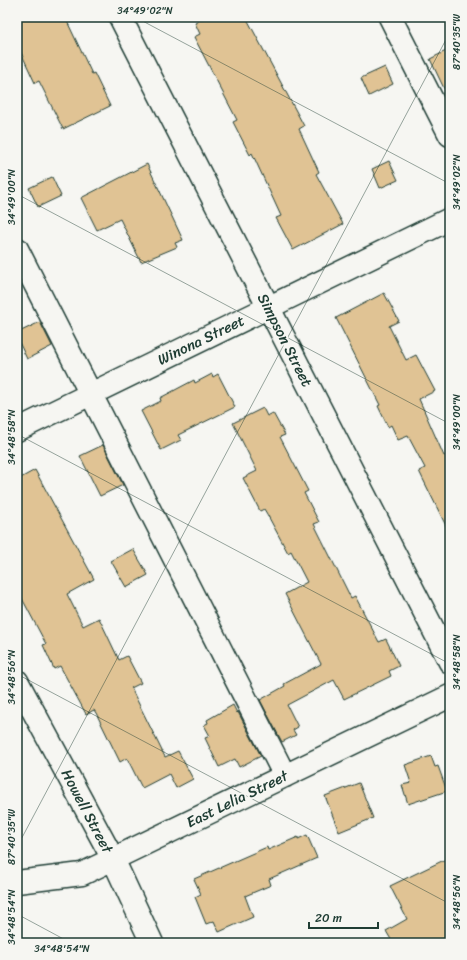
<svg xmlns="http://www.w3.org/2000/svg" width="467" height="960" viewBox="0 0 467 960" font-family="Sriracha,sans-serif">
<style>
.building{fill:#e0c394;stroke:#1f3d34}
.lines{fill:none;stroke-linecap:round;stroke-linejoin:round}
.minor-casing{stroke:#1f3d34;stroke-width:25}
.minor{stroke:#f6f6f2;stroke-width:22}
.ticks{fill:none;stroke:#1f3d34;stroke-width:1;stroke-opacity:0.45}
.labels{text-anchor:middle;stroke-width:4;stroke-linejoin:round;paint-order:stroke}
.street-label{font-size:15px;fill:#1f3d34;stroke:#f6f6f2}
.neatline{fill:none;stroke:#1f3d34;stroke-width:1.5}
.ticks-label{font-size:10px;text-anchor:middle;fill:#1f3d34}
</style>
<rect width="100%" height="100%" fill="#f6f6f2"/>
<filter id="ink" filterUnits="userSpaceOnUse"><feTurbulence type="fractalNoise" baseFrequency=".025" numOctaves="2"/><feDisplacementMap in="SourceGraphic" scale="8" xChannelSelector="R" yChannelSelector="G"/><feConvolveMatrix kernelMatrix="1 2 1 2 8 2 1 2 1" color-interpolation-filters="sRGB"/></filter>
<g filter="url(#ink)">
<path class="building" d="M17 17H65L92 74 94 73 110 106 63 129 39 81 35 83 17 44Z
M206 17H246L304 126 299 129 319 172 316 174 343 224 293 250 276 218 281 216 252 153 250 155 233 122 237 120 194 37 200 34 195 23Z
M450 49V101L430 59Z
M385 67 393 84 369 96 361 78Z
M389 161 398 180 380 188 372 169Z
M147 164 183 240 175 243 177 247 141 262 120 219 97 230 81 198Z
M52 177 61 196 38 207 29 188Z
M384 293 399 321 389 326 406 360 416 355 435 391 419 399 444 456 450 453V534L419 471 425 468 408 436 398 440 391 425 388 427 378 406 380 405 336 318Z
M40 322 52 346 27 359 17 338V333Z
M212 374 213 377 218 374 235 407 178 435 181 440 161 450 141 411 161 401 160 398 194 380 195 383Z
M263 408 267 416 273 413 285 435 280 437 308 491 304 493 319 522 314 524 351 598 355 596 379 642 386 639 399 666 389 671 391 676 344 699 334 680 287 705 298 727 293 730 296 735 282 742 260 700 285 686 284 684 321 664 285 594 307 582 291 551 288 553 267 514 264 509 260 511 243 478 257 471 233 423Z
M103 445 123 485 100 496 80 456Z
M35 470 94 579 67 594 83 626 99 618 119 660 127 656 141 683 131 688 165 757 178 751 193 779 176 788 169 774 142 788 127 758 120 762 96 713 94 710 86 714 60 666 54 669 43 645 46 644 17 589V480Z
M133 549 148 575 126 587 111 561Z
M233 705 237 713 238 712 261 756 239 767 235 759 219 767 205 738 210 736 204 725 208 723 207 720Z
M431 756 435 767 438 766 447 791 408 804 402 785 411 783 405 765Z
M359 783 373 818 339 832 325 796Z
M307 835 317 858 269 879 271 885 245 896 253 917 219 932 214 921 206 924 195 897 201 894 194 879 267 847 268 850 298 837V839Z
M444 860 450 871V943H393L386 931 407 919 390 886Z"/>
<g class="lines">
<g class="minor-casing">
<path id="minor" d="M120 17 450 662
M390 17 450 135
M17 249 285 776
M17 430 450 219
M17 681 113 859 152 943
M17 882 82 874 450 696"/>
</g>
<use href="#minor" class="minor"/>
</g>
</g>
<path class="ticks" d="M135 17 450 184M17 194 450 424M17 434 450 664M17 674 450 904M17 847 450 32M17 914 71 943"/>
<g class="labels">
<g class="street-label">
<text transform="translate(201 340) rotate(-26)" y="5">Winona Street</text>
<text transform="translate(285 340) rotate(63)" y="5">Simpson Street</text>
<text transform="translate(237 799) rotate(-26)" y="5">East Lelia Street</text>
<text transform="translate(87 811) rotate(62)" y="5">Howell Street</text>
</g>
</g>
<rect width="467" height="960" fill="none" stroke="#f6f6f2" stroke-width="44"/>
<path d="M309 922v6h69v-6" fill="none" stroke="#1f3d34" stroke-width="2"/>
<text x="315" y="922" font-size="12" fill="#1f3d34" stroke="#f6f6f2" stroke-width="3" paint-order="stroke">20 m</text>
<rect x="22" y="22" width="423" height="916" class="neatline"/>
<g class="ticks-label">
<text x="145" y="14">34°49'02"N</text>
<text transform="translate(456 42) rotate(-90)" y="4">87°40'35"W</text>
<text transform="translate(456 182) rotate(-90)" y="4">34°49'02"N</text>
<text transform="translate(11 197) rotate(-90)" y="4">34°49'00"N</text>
<text transform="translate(456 422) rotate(-90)" y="4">34°49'00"N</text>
<text transform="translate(11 437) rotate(-90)" y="4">34°48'58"N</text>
<text transform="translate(456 662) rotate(-90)" y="4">34°48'58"N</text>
<text transform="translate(11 677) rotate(-90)" y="4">34°48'56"N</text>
<text transform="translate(11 837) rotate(-90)" y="4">87°40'35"W</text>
<text transform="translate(456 902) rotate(-90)" y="4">34°48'56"N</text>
<text transform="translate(11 917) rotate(-90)" y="4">34°48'54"N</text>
<text x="62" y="952">34°48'54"N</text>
</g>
</svg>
